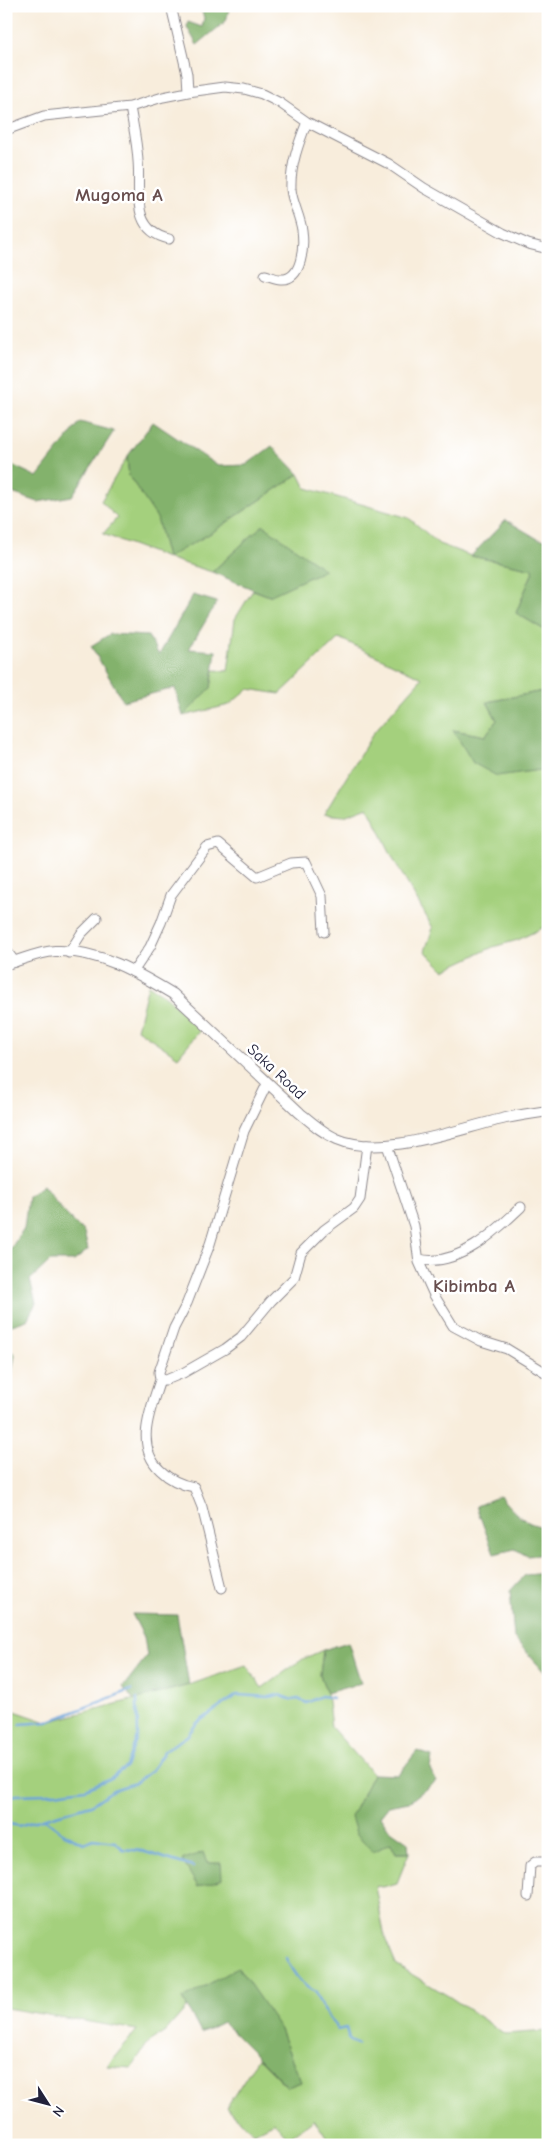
<svg xmlns="http://www.w3.org/2000/svg" width="554" height="2151" viewBox="0 0 554 2151" font-family="'Comic Neue',sans-serif">
<style>
.green{fill:#a4d07d;stroke:#63795c}
.forest{fill:#83b26c;stroke:#526a54}
.lines{fill:none;stroke-linecap:round;stroke-linejoin:round}
.stream{stroke:#6ba3d9;stroke-width:2.5}
.minor-casing{stroke:#8d888c;stroke-width:11}
.major-casing{stroke:#8d888c;stroke-width:12}
.minor{stroke:#fff;stroke-width:9}
.major{stroke:#fff;stroke-width:10}
.labels{text-anchor:middle;stroke-width:5;stroke-linejoin:round;paint-order:stroke}
.street-label{font-size:16px;fill:#22223b;stroke:#fff}
.quarter-label{font-size:19px;font-weight:bold;fill:#674d4d;stroke:#fff}
</style>
<rect width="100%" height="100%" fill="#fff"/>
<filter id="ink" filterUnits="userSpaceOnUse"><feTurbulence type="fractalNoise" baseFrequency=".02" numOctaves="2"/><feDisplacementMap in="SourceGraphic" scale="10" xChannelSelector="R" yChannelSelector="G"/><feConvolveMatrix kernelMatrix="1 2 1 2 8 2 1 2 1" color-interpolation-filters="sRGB"/></filter>
<filter id="wash" filterUnits="userSpaceOnUse"><feTurbulence type="fractalNoise" baseFrequency=".0096" numOctaves="4" result="noise"/><feDisplacementMap in="SourceGraphic" scale="20" xChannelSelector="R" yChannelSelector="G"/><feGaussianBlur stdDeviation="1.12" result="paint"/><feColorMatrix in="noise" values="0 0 0 0 0 0 0 0 0 0 0 0 0 0 0 0 0 1.4 0 .05"/><feComposite in="paint" operator="in"/></filter>
<g filter="url(#wash)">
<rect width="100%" height="100%" fill="#f8eddc"/>
<path class="green" d="M127 457 129 476 157 517 167 557 211 533 299 474 306 488 409 518 439 544 471 556 534 569 516 613 548 632V690L487 702 497 720 485 736 453 730 497 775 548 769V925L518 940 493 947 444 970 425 951 433 928 395 862 368 807 344 816 324 814 374 732 422 678 339 638 280 694 248 689 229 705 183 716 211 688 214 670 228 671 235 619 253 590 270 596 263 525 212 572 167 558 103 534 117 518 101 501Z
M148 985 167 997 201 1029 178 1057 137 1029Z
M323 1650 320 1675 327 1693 331 1727 373 1774 363 1796 384 1845 391 1843 396 1853H409L397 1883 383 1887 375 1886 385 1938 396 1965 450 1997 505 2034 548 2031V2145H331L314 2119 288 2138 274 2122 254 2132 226 2108 258 2058 287 2087 301 2082 278 2025 183 1999 187 2007 165 2032 148 2043 131 2068 107 2066 137 2030 6 2008V1708L47 1722 189 1685 246 1665 262 1688 303 1659Z"/>
<path class="forest" d="M206 6H230L226 21 197 45 187 27 188 22 202 27 204 18 202 12Z
M80 422 114 431 72 496 38 502 6 491V462L37 477Z
M153 422 218 466 246 465 272 446 299 474 211 533 167 558 157 518 129 476 127 457Z
M506 520 538 539 548 540V632L516 613 534 569 471 556Z
M263 525 325 570 269 596 212 572Z
M193 595 217 602 189 649 216 651 211 688 183 716 175 688 123 701 91 646 110 634 148 636 159 655Z
M548 690V769L497 776 473 763 453 730 485 736 497 720 487 702Z
M43 1186 61 1209 84 1232 88 1250 74 1261H50L30 1280 36 1303 27 1320 9 1326 6 1334V1256L24 1228 28 1197Z
M6 1348 15 1354 6 1411Z
M500 1496C514 1513 526 1526 548 1527V1554L527 1556 515 1549 494 1554 476 1506Z
M548 1573V1674H546L514 1638 510 1591 525 1575Z
M132 1614 177 1615 189 1685 134 1700 123 1687 147 1656 144 1637Z
M348 1642 361 1683 327 1693 320 1675 323 1650Z
M417 1751 432 1756 430 1769 436 1781 409 1802 388 1806 380 1816 388 1828 408 1842 409 1853H396L391 1843 373 1852 356 1833 351 1817 373 1774 398 1775Z
M203 1852 207 1863H221L222 1879 198 1887 182 1860Z
M238 1967 278 2025 301 2082 288 2087 223 2022 201 2033 183 1999Z"/>
<g class="lines">
<path class="stream" d="M20 1724 47 1722 131 1690
M6 1799 16 1795 47 1794 85 1789 109 1779 126 1767 138 1734 137 1699
M44 1819 64 1834 84 1843 93 1839 115 1842 123 1849 142 1851 193 1867
M6 1823 18 1826 91 1805 113 1790 135 1783 151 1771 165 1750 187 1736 197 1723 237 1695 268 1697 279 1695 292 1700 298 1699 307 1703 321 1696 333 1698
M286 1958C292 1971 302 1987 316 1992 320 2011 330 2013 337 2030L346 2028 349 2039 358 2044"/>
</g>
</g>
<g filter="url(#ink)">
<g class="lines">
<g class="minor-casing">
<path id="minor" d="M171 6 187 74 188 92
M130 107C133 125 137 142 138 161 141 190 129 230 169 239
M6 130 44 116 130 107 163 97 188 92 225 87 244 89 262 94 280 103 307 122 389 164 424 188 503 233 528 244 548 249
M265 275C270 276 275 279 280 279 303 281 304 245 302 230 300 216 292 202 291 189 290 166 299 142 307 122
M6 950 15 962
M69 953 81 934 97 918
M133 972 150 947 161 923 171 895 207 847 218 844 257 877 291 863 306 862 322 896 324 932
M267 1084 244 1131 210 1244 187 1303 174 1328 159 1372 160 1380H166L183 1373 225 1349 241 1337 271 1301 294 1278 301 1253 324 1230 354 1208 360 1199 367 1145
M387 1145 414 1226 419 1262 434 1295 453 1326 481 1341 507 1349 548 1374
M419 1259C457 1268 495 1232 521 1207
M160 1380C151 1409 134 1445 160 1470 169 1479 181 1485 194 1487L202 1507 222 1588
M528 1896 530 1866 535 1862H548"/>
</g>
<g class="major-casing">
<path id="major" d="M6 964C22 960 38 952 55 951 98 949 138 973 173 994L300 1113C312 1123 323 1133 337 1139 383 1159 460 1128 506 1118 520 1115 534 1113 548 1111"/>
</g>
<use href="#minor" class="minor"/>
<use href="#major" class="major"/>
</g>
</g>
<g class="labels">
<g class="street-label">
<text transform="translate(277 1071) rotate(43)" y="6">Saka Road</text>
</g>
<g class="quarter-label">
<text x="119" y="201">Mugoma A</text>
<text x="474" y="1292">Kibimba A</text>
</g>
</g>
<rect width="554" height="2151" fill="none" stroke="#fff" stroke-width="25"/>
<g transform="translate(48 2104) rotate(126)" stroke="#ffffff" stroke-width="4" paint-order="stroke">
<path d="M0-4L9 19L0 12L-9 19Z" fill="#22223b"/>
<text y="-8" font-size="14" font-weight="bold" text-anchor="middle" fill="#22223b">N</text>
</g>
</svg>
